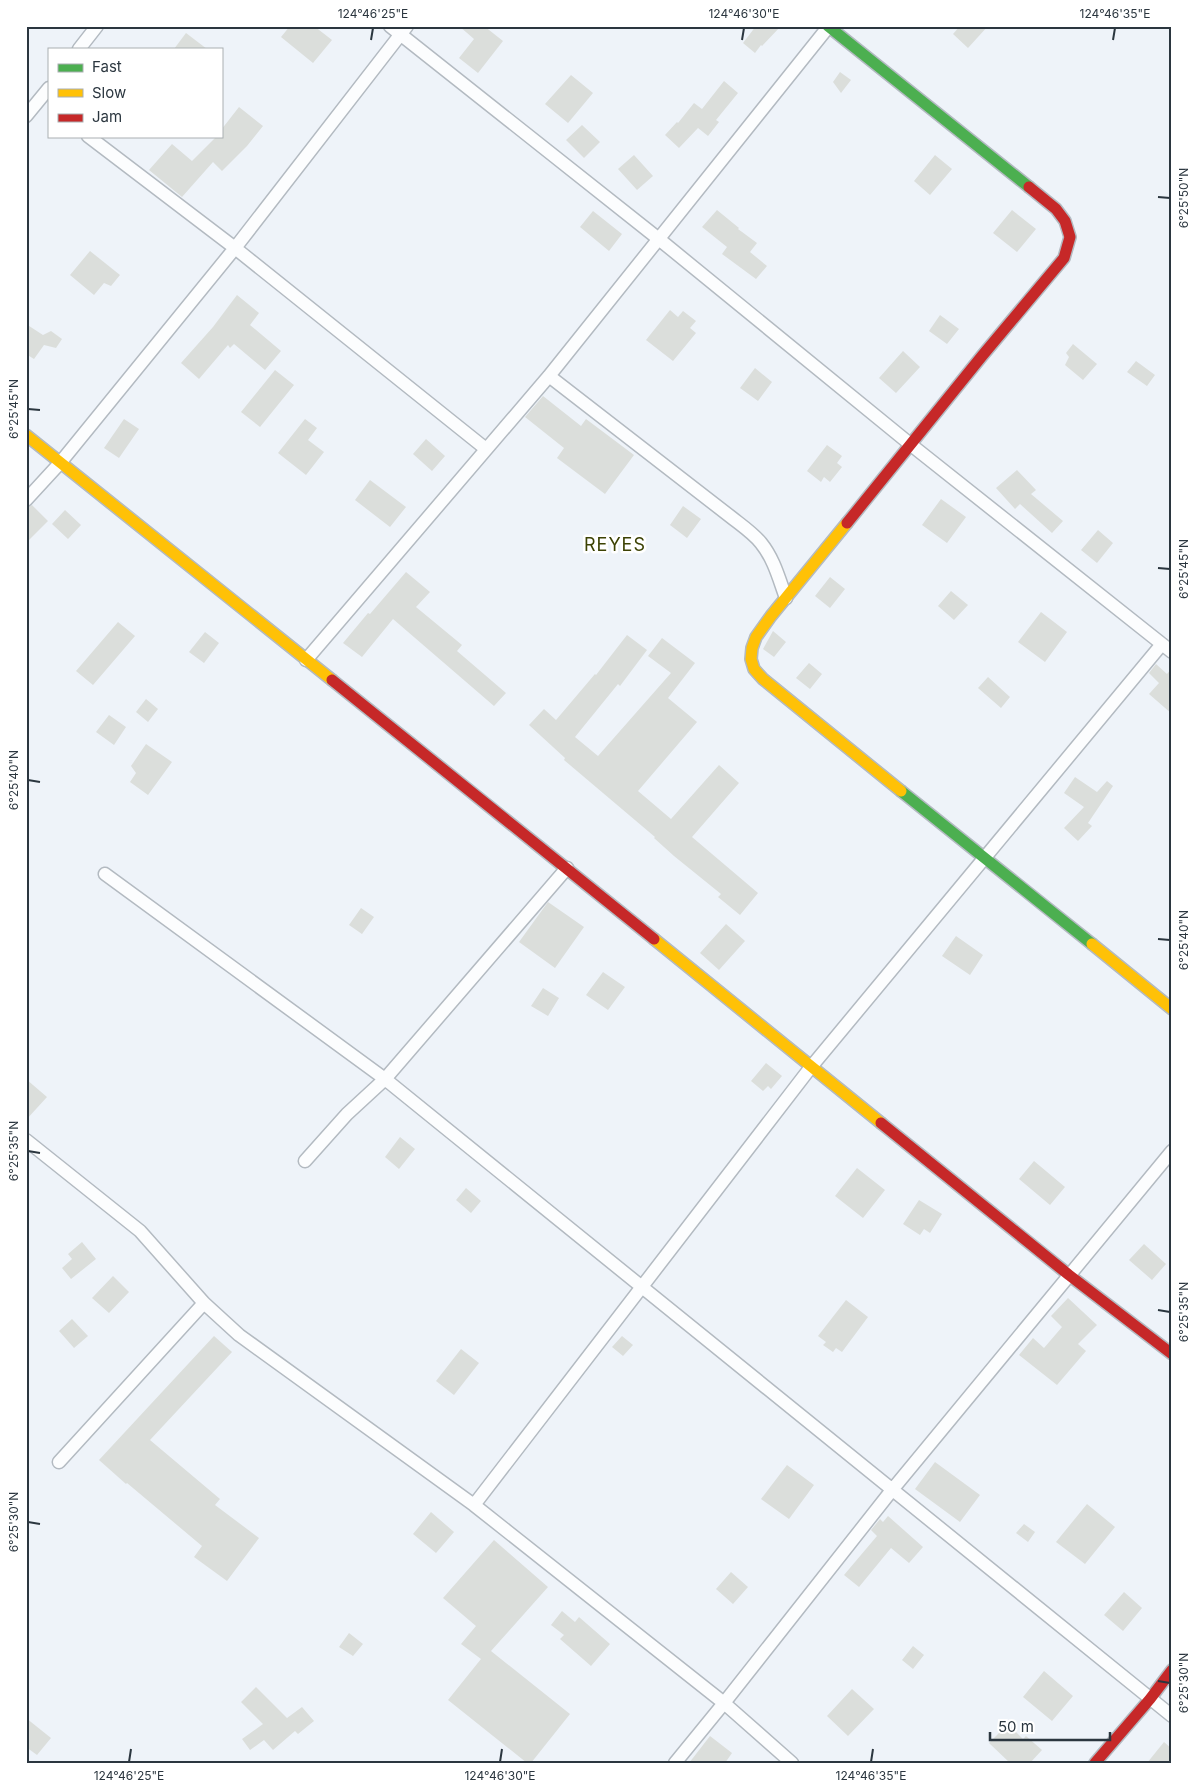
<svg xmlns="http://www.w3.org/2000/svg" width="1198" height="1789" viewBox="0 0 1198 1789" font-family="Inter,sans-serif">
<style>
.building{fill:#dbdedb}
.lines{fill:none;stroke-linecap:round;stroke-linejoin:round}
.street-casing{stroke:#b3bac1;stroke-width:15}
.fast-casing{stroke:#b3bac1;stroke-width:14}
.slow-casing{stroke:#b3bac1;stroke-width:14}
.jam-casing{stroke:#b3bac1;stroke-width:14}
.street{stroke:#fcfdfe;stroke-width:12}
.fast{stroke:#4caf50;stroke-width:11}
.slow{stroke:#ffc107;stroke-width:11}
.jam{stroke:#c62828;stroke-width:11}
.ticks{fill:none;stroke:#2b363f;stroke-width:2}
.labels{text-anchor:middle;stroke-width:5;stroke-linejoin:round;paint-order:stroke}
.quarter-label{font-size:18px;letter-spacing:1px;fill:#3c4204;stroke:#fff}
.neatline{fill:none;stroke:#2b363f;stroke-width:2}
.ticks-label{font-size:12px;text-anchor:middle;fill:#2b363f}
</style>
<rect width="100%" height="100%" fill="#eef3f9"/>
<path class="building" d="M290 26H314L332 40 313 63 281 37Z
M459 26H484L503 41 478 73 459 58 474 39Z
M756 26H781L762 46 761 45 755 53 743 43Z
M960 26H988L968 48 953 34Z
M186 33 207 49H174Z
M840 72 851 80 841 93 833 82Z
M571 75 593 93 568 123 545 104Z
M724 81 738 93 716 120 719 122 708 136 698 128 679 148 665 135 677 122 678 123 694 103 702 109Z
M239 107 263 126 247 146 222 171 213 162 182 197 149 170 172 144 192 161 217 136H221V130Z
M582 125 600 142 584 158 566 140Z
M634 155 653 176 637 190 618 169Z
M935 155 952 169 930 195 914 181Z
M717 210 739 228 738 229 757 243 750 252 767 266 756 279 722 254 727 247 702 227Z
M1012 210 1036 229 1017 252 993 233Z
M593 211 622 234 609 251 580 227Z
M90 251 120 275 111 286 104 283 94 295 70 275Z
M237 295 259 313 250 325 281 351 265 370 234 344 230 348 228 345 199 379 181 363 213 327Z
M670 310 678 317 683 311 696 321 690 328 696 333 673 361 646 340Z
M940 315 959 329 947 344 929 331Z
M26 324 43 335 51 331 62 339 56 348 44 345 34 359 26 354Z
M1073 344 1097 364 1083 380 1065 365 1069 357 1066 353Z
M903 351 920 367 896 393 879 378Z
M1136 361 1155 375 1147 386 1127 372Z
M755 368 772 382 758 401 740 388Z
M275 370 294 385 260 427 241 412Z
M543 396 581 426 586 419 634 455 605 494 557 458 564 448 525 417Z
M124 419 139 429 119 458 104 448Z
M305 419 317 428 308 440 324 452 306 475 278 453Z
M426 439 445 456 432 471 413 454Z
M827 445 842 456 837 463 842 467 830 482 824 477 821 482 807 471Z
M1017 470 1036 490 1031 494 1063 521 1052 533 1020 504 1015 509 996 488Z
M370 480 406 507 390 527 355 500Z
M941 499 966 517 947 543 922 525Z
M32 505 48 521 26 543V508Z
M683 506 701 519 687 538 670 525Z
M65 510 81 525 68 539 52 524Z
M1098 530 1113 543 1097 563 1081 550Z
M406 572 430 592 416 607 462 645 457 651 506 693 494 706 393 619 362 657 343 643 368 613 370 614Z
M830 577 845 589 830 608 815 596Z
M951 591 968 605 954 620 938 606Z
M1041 612 1067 632 1045 662 1018 642Z
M118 622 135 636 93 685 76 671Z
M773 631 786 642 774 657 763 649Z
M205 632 219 643 204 663 189 652Z
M627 635 647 650 620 686 618 684 575 737 598 756 671 673 648 656 662 638 695 663 668 698 697 722 638 791 671 819 719 765 739 783 692 837 758 893 740 915 718 897 721 894 674 856 654 838 655 837 564 760 565 758 529 725 544 709 556 720 595 674 596 675Z
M809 663 822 674 810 689 796 678Z
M1156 664 1167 674 1172 668V714L1149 694 1159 683 1149 673Z
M988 677 1010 697 1001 708 978 688Z
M146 699 158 709 148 722 136 712Z
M109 715 126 727 114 745 96 732Z
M146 744 172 762 148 795 130 782 136 773 131 766Z
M1075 777 1097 792 1107 781 1113 786 1088 823 1092 826 1078 841 1064 828 1084 807 1064 793Z
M548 902 584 927 555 968 519 942Z
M361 908 374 917 362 934 349 925Z
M726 924 745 941 719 970 700 953Z
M956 936 983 955 970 975 942 956Z
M603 972 625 987 608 1010 586 995Z
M543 988 559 998 548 1016 531 1006Z
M766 1063 782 1076 771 1089 768 1086 763 1091 751 1081Z
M26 1079 47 1097 26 1120Z
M400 1137 415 1149 399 1169 385 1157Z
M1034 1161 1065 1187 1050 1205 1019 1179Z
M857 1168 885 1190 863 1218 835 1196Z
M466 1188 481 1201 471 1213 456 1200Z
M919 1200 942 1214 930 1233 924 1229 920 1235 903 1224Z
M82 1242 96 1259 71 1279 62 1268 72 1259 68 1254Z
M1144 1244 1166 1264 1152 1280 1129 1260Z
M113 1276 129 1292 109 1313 92 1298Z
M1068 1298 1097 1325 1078 1344 1086 1351 1057 1385 1019 1355 1033 1338 1044 1348 1062 1327 1051 1316Z
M846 1300 868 1317 842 1352 836 1348 833 1352 823 1345 826 1342 818 1336Z
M72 1319 88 1336 74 1348 59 1331Z
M214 1336 232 1352 150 1440 220 1499 215 1505 259 1538 227 1581 194 1557 202 1546 127 1483 126 1484 99 1460Z
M622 1336 633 1345 623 1356 612 1347Z
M461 1349 479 1363 454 1395 436 1381Z
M935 1462 980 1495 960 1522 915 1489Z
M787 1465 814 1485 789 1519 761 1499Z
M1087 1504 1115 1527 1085 1564 1056 1542Z
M431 1512 454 1532 436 1553 413 1534Z
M888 1516 923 1547 909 1563 891 1548 859 1587 844 1575 877 1536 871 1530 880 1519 883 1522Z
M1024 1524 1035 1532 1028 1542 1016 1533Z
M494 1540 548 1587 491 1651 570 1714 531 1763H527L448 1700 481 1659 461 1644 476 1626 443 1598Z
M731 1572 748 1587 733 1604 716 1589Z
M1124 1592 1142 1608 1123 1631 1104 1615Z
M562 1611 575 1622 579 1617 610 1644 591 1666 560 1639 564 1635 551 1625Z
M349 1633 363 1644 353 1656 339 1647Z
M913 1646 924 1655 913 1669 902 1660Z
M1044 1671 1073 1696 1052 1721 1023 1697Z
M256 1687 287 1718 302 1707 314 1721 298 1734 295 1731 273 1750 264 1740 250 1750 242 1739 263 1724 241 1702Z
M852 1689 874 1709 848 1736 827 1716Z
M26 1718 51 1738 37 1755 26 1747Z
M1008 1724 1023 1739 1026 1736 1042 1750 1030 1763H1010L989 1743Z
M710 1736 732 1753 725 1763H689Z
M1164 1742 1172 1749V1763H1147Z"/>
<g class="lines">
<g class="street-casing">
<path id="street" d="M390 26 660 240 910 444 1172 652
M79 49 97 26
M26 116 49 88
M88 136 235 248 486 449
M549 376 731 517C741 525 753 533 761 543 774 559 779 579 786 598
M26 500 60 463 235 248 407 26
M306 660 549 376 829 26
M105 874 385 1079 1172 1716
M26 1140 140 1231 204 1303 239 1335 474 1505 724 1703 792 1763
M305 1161 347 1114 385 1079 567 868
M59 1462 204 1303
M474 1505 811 1067 1162 644
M675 1763 724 1703 892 1490 1172 1151"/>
</g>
<g class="fast-casing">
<path id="fast" d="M828 26 1029 187
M901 791 1092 944"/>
</g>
<g class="slow-casing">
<path id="slow" d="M26 435 332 680
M847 523 771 616 756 637 752 648 751 659 754 669 763 679 901 791
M654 939 881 1123
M1092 944 1172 1009"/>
</g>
<g class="jam-casing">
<path id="jam" d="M847 523 982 356 1064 258 1070 237 1065 221 1056 209 1029 187
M332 680 654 939
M881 1123 1069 1275 1172 1354
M1095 1763 1150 1699 1172 1670"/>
</g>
<use href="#street" class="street"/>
<use href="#fast" class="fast"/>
<use href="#slow" class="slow"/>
<use href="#jam" class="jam"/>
</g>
<path class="ticks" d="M371 40 373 28M742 40 744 28M1113 40 1115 28M1158 197 1170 198M28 409 40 410M1158 568 1170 569M28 780 40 782M1158 939 1170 940M28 1151 40 1153M1158 1310 1170 1312M28 1522 40 1524M1158 1681 1170 1683M129 1762 131 1749M500 1762 502 1749M871 1762 873 1749"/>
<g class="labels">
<g class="quarter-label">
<text x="615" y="551">REYES</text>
</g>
</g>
<rect width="1198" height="1789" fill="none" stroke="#ffffff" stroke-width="55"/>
<rect x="48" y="48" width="175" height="90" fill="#ffffff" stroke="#aaafb2"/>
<rect x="58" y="64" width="25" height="8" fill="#4caf50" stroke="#aaafb2"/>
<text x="92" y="72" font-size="15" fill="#2b363f">Fast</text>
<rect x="58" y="89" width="25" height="8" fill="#ffc107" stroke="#aaafb2"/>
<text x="92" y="98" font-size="15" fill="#2b363f">Slow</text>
<rect x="58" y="114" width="25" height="8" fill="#c62828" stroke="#aaafb2"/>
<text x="92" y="122" font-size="15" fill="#2b363f">Jam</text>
<path d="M990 1732v8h120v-8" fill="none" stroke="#2b363f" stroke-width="2.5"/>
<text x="998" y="1732" font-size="15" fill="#2b363f" stroke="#ffffff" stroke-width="4" paint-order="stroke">50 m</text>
<rect x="28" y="28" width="1142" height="1734" class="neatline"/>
<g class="ticks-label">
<text x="373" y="18">124°46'25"E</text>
<text x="744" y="18">124°46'30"E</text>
<text x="1115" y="18">124°46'35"E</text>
<text transform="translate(1184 198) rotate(-90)" y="4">6°25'50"N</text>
<text transform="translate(14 409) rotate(-90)" y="4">6°25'45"N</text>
<text transform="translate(1184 569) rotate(-90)" y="4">6°25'45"N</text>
<text transform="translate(14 780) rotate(-90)" y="4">6°25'40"N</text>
<text transform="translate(1184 940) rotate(-90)" y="4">6°25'40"N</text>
<text transform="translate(14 1151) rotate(-90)" y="4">6°25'35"N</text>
<text transform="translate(1184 1312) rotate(-90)" y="4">6°25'35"N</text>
<text transform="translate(14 1522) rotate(-90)" y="4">6°25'30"N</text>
<text transform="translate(1184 1683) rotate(-90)" y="4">6°25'30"N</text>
<text x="129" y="1780">124°46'25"E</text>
<text x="500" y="1780">124°46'30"E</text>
<text x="871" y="1780">124°46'35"E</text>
</g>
</svg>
